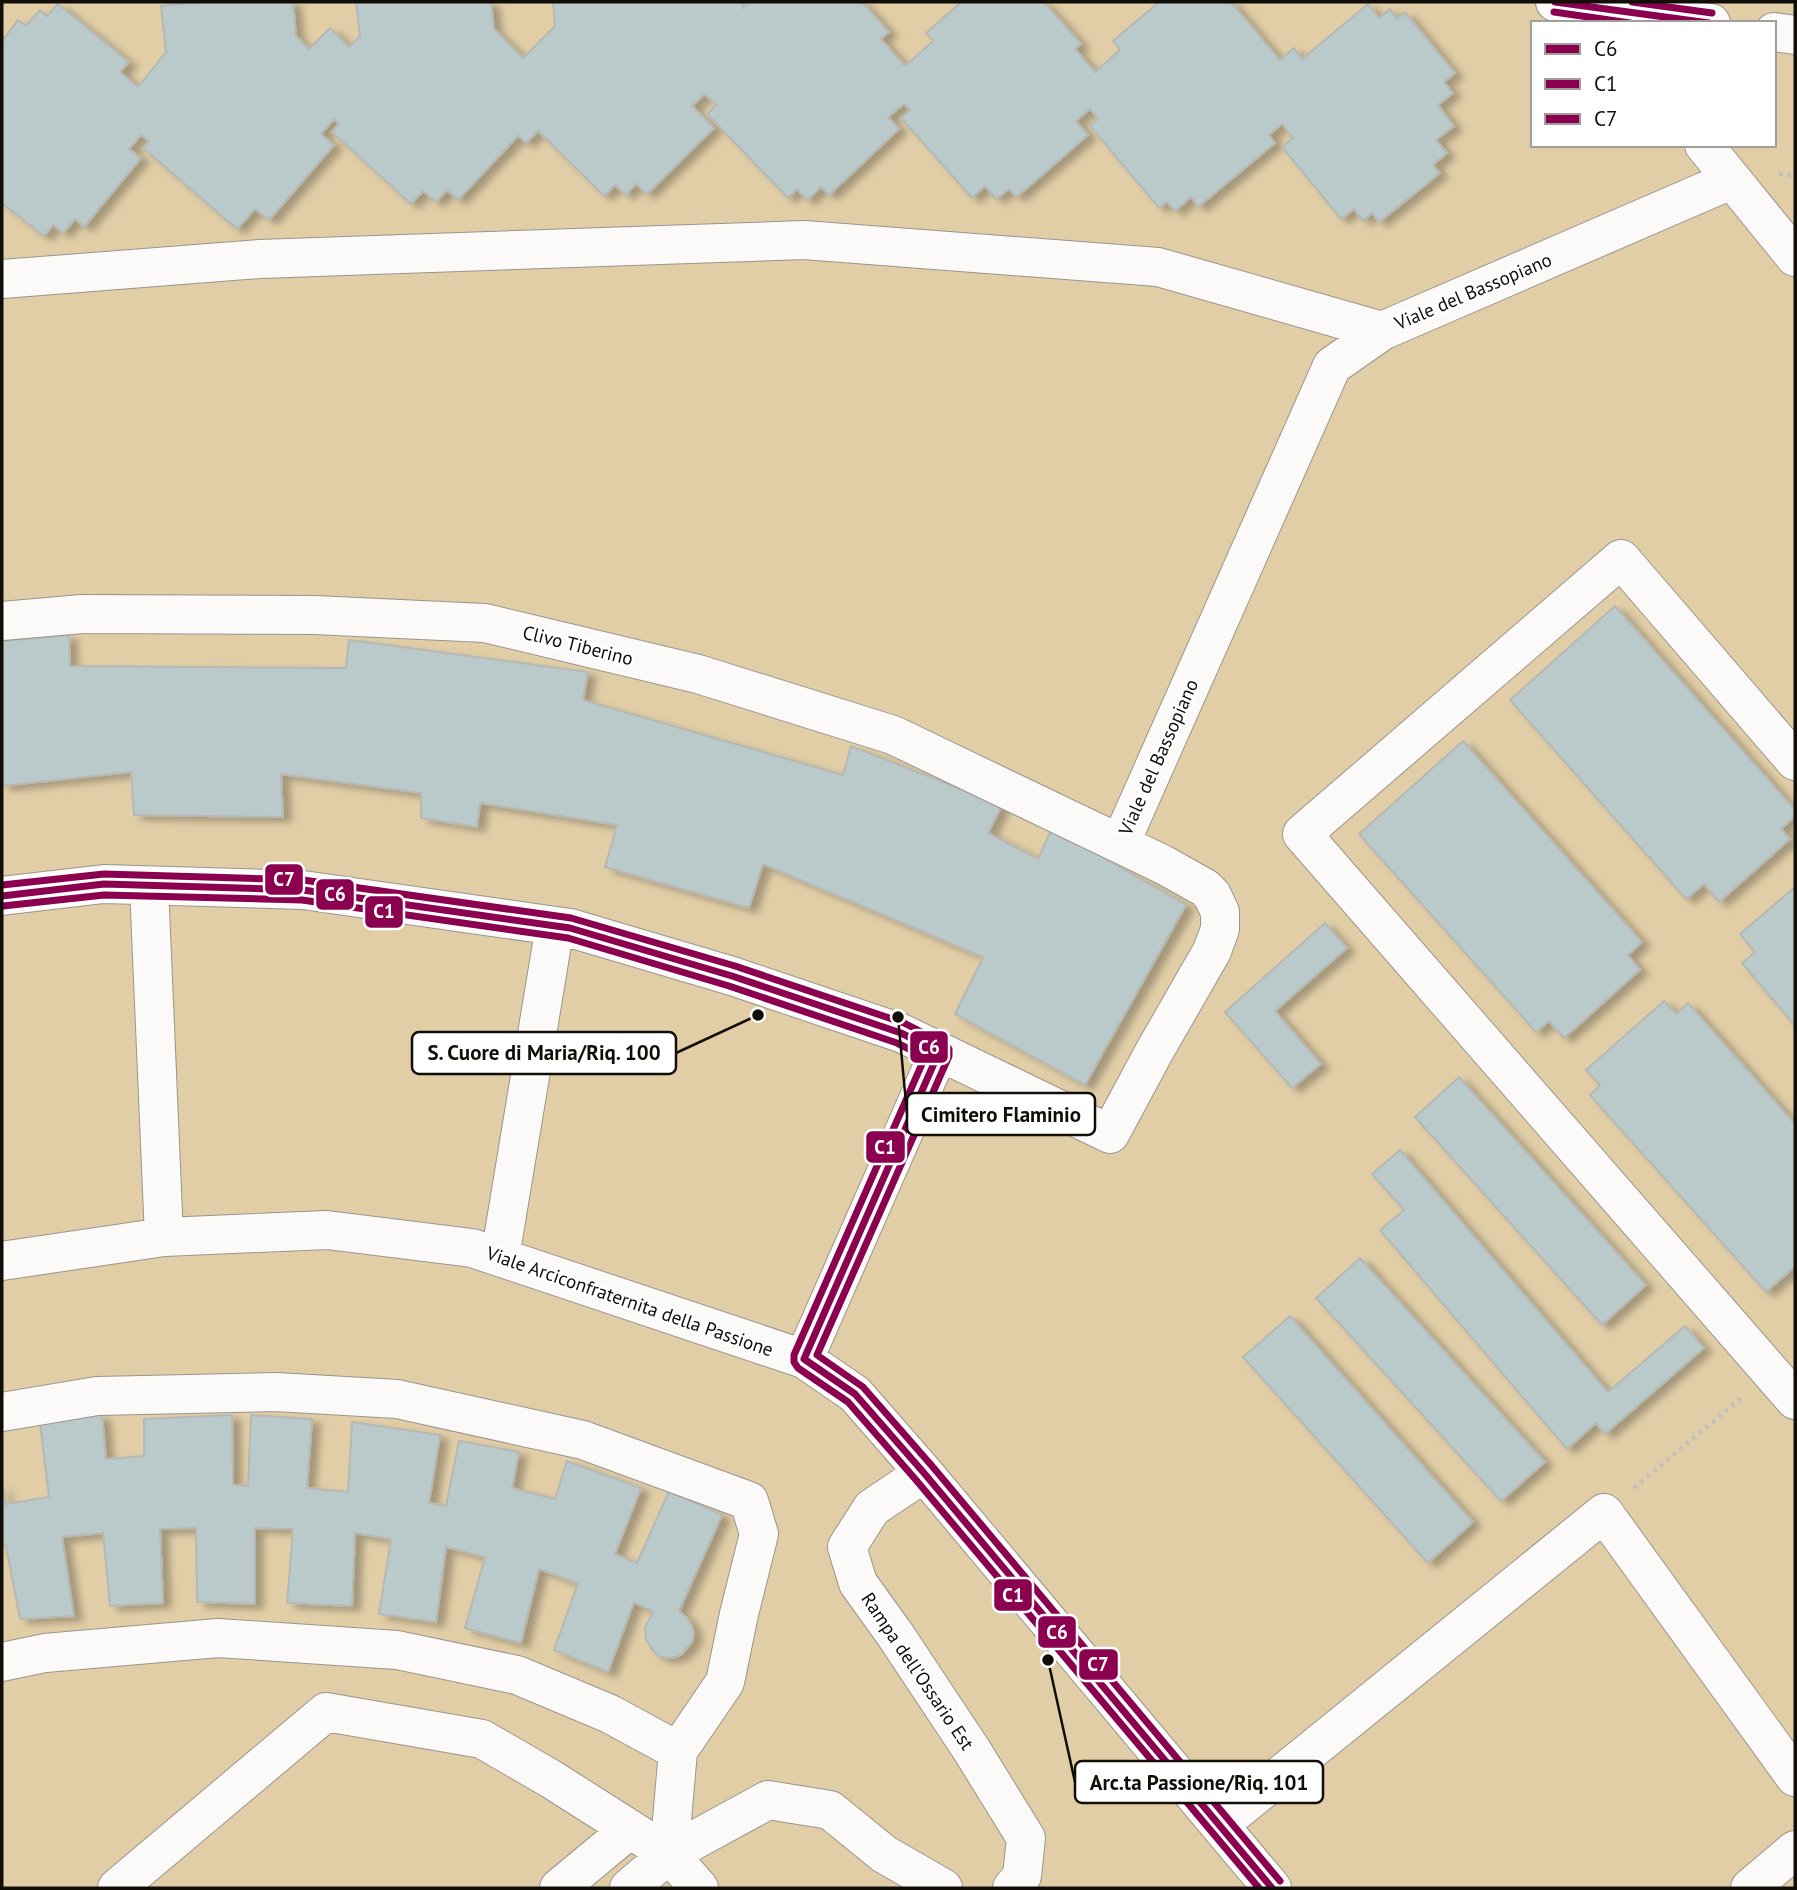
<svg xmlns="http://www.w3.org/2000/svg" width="1797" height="1890" viewBox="0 0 1797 1890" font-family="'PT Sans',sans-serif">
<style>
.green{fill:#e1cea7;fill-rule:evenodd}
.building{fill:#bac9c9;stroke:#b6b8b4;stroke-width:2;filter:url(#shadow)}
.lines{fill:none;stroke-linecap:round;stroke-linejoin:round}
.minor-casing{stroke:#99958e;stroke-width:40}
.path{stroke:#c0c0bc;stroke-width:4.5;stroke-dasharray:3.5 5;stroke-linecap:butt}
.minor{stroke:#fbfaf8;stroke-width:38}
.bus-1-casing{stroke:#fff;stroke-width:12}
.bus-2-casing{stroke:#fff;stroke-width:12}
.bus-3-casing{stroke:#fff;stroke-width:12}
.bus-1{stroke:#8b004f;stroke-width:7}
.bus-2{stroke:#8b004f;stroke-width:7}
.bus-3{stroke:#8b004f;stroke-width:7}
.labels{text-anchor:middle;stroke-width:5;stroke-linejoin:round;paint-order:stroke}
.street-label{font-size:19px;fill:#110e08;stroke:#fff}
.leader{fill:none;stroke:#110e08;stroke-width:2.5}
.callout-dot{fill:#110e08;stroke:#fff;stroke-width:2.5}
.callout{fill:#fff;stroke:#110e08;stroke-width:2.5}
.callout-label{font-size:21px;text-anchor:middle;font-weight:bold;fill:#110e08}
.line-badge{stroke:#fff;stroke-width:2.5}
.badge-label{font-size:19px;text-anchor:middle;font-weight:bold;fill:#fff}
</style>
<defs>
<filter id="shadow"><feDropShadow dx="8" dy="4.5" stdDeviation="3.5" flood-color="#0004"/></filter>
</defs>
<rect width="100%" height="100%" fill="#e3ded3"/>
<path class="green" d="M2 2H1795V1888H2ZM1533 23H1774V145H1533Z"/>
<path class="building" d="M197 2H293L296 36 309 49 330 28 349 47 360 36 356 2H491L494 29 523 58 555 26 553 2H742L743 8 749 2H862L889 32 881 39 905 66 933 41 926 33 961 2H1044L1081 44 1075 49 1095 72 1120 50 1113 41 1159 2H1231L1280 60 1294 48 1302 59 1368 4 1379 18 1390 9 1397 19 1405 12 1455 73 1444 82 1453 93 1438 105 1454 126 1436 140 1447 153 1433 165 1440 173 1379 222 1372 213 1363 221 1354 209 1341 219 1282 147 1293 138 1282 124 1269 135 1275 143 1198 207 1191 197 1175 211 1167 202 1159 208 1090 126 1098 119 1090 109 1076 121 1088 135 1017 197 1009 189 996 199 985 186 972 198 901 118 910 110 904 104 888 117 899 129 829 195 821 187 807 200 797 189 788 198 707 114 716 105 705 94 692 106 714 128 647 194 636 184 626 195 615 185 604 196 538 131 526 143 518 136 458 200 447 190 436 202 423 191 411 204 332 132 339 124 334 119 321 134 334 145 269 220 255 209 237 229 143 148 149 141 141 135 129 149 141 158 84 227 75 219 63 233 53 225 44 236 2 203V41L18 20 26 26 40 10 47 16 58 4 129 62 120 72 138 87 166 52 161 6Z
M1615 606 1795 810V816L1781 829 1790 839 1719 902 1704 884 1686 899 1510 700Z
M69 635 70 666 346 668 349 640 588 672 583 700 843 775 851 746 1002 805 988 833 1038 859 1052 828 1186 905 1085 1085 955 1014 983 957 763 864 749 908 605 867 617 825 480 803 477 827 421 818V793L281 774 283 817 134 815 131 772 2 786V641Z
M1463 741 1642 942 1628 955 1640 970 1564 1038 1549 1021 1536 1032 1359 834Z
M1795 887V1026L1742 963 1755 952 1740 934Z
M1325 923 1347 948 1275 1011 1321 1064 1292 1088 1225 1012Z
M1664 1001 1676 1014 1688 1003 1795 1124V1266L1766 1292 1590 1095 1600 1085 1586 1070Z
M1459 1077 1646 1285 1602 1325 1415 1117Z
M1400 1150 1608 1392 1685 1326 1704 1348 1605 1434 1596 1423 1567 1449 1380 1230 1404 1210 1372 1174Z
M1360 1258 1545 1462 1501 1501 1316 1298Z
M1290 1316 1473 1522 1428 1563 1243 1357Z
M102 1415 106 1459 144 1456V1419L232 1415 233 1485 248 1486 251 1415 312 1419 307 1488 348 1492 352 1422 440 1435 429 1503 446 1506 459 1441 519 1452 512 1488 555 1499 567 1461 641 1488 615 1554 637 1563 669 1491 722 1515 679 1611 688 1619 692 1626 694 1633 692 1642 682 1654 676 1657 665 1658 659 1656 654 1652 646 1640 645 1627 653 1612 634 1602 608 1672 554 1650 578 1583 539 1569 521 1643 465 1628 485 1557 446 1547 436 1622 379 1614 391 1539 355 1533 352 1606 287 1603 293 1529 255 1528V1604L197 1602 196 1528 160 1529 163 1603 110 1606 103 1533 62 1537 74 1616 20 1619 6 1546 2 1547V1485L6 1504 49 1497 40 1423Z"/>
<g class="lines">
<g class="minor-casing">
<path id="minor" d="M1555 2 1711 23
M1774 32 1795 35
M1704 145 1795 257
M2 279 260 259 804 240 1158 267 1382 331
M2 621 82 614 314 615 485 623 698 674 893 735 1164 865 1205 888 1212 895 1220 912V929L1212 951 1154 1052 1110 1134 901 1033 732 976 570 928 303 890 104 884 2 896
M1795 761 1621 559 1302 834 1795 1400
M1120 844 1332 366 1382 331 1731 180
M149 886 164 1237
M500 1257 555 926
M2 1261 164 1237 327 1230 472 1248 804 1359 855 1394 924 1473 1272 1888
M804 1359 939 1052
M2 1412 97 1396 276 1392 397 1399 583 1440 749 1501 759 1534 739 1614 725 1682 678 1751 610 1714 517 1675 397 1650 218 1638 45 1653 2 1662
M924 1473 872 1508 847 1547 858 1583 896 1636 971 1749 1026 1838 1022 1876 1012 1888
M1219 1825 1604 1513 1795 1777
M669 1854 678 1751
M117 1888 326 1712 482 1739 551 1779 669 1854 699 1888
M559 1888 630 1829
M629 1888 669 1854 768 1800 830 1810 884 1854 943 1888
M1750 1888 1795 1850"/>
</g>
<path class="path" d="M1779 174 1795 176
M1634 1488 1742 1397"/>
<use href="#minor" class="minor"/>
<g class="bus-1-casing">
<path id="bus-1" d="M1555 2 1709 23
M2 896 104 884 303 890 570 928 732 976 901 1033 939 1052 804 1359 855 1394 924 1473 1272 1888"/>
</g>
<g class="bus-2-casing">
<path id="bus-2" d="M1554 12 1630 23
M3 906 104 895 302 900 568 938 729 986 897 1043 925 1057 794 1355V1362L798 1368 848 1402 916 1480 1259 1888"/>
</g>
<g class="bus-3-casing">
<path id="bus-3" d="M1632 2 1712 13
M2 885 104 874 303 880 571 918 735 966 904 1023 945 1044 949 1049V1056L817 1355 863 1387 932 1466 1280 1881"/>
</g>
<use href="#bus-1" class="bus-1"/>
<use href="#bus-2" class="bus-2"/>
<use href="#bus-3" class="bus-3"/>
</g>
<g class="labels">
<g class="street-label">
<text transform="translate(1473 291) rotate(-23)" y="7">Viale del Bassopiano</text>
<text transform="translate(578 645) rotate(14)" y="7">Clivo Tiberino</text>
<text transform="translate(1158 757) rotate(-66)" y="7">Viale del Bassopiano</text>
<text transform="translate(630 1301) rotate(19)" y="7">Viale Arciconfraternita della Passione</text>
<text transform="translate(918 1671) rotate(56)" y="7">Rampa dell'Ossario Est</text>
</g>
</g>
<path class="leader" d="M758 1015L676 1053M898 1017L907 1114M1048 1660L1075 1782"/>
<g class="callout-dot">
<circle cx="758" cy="1015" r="7"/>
<circle cx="898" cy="1017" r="7"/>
<circle cx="1048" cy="1660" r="7"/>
</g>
<g class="callout">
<rect x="412" y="1032" width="264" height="42" rx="7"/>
<rect x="907" y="1093" width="188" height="42" rx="7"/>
<rect x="1075" y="1761" width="248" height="42" rx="7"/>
</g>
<g class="callout-label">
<text x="544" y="1060">S. Cuore di Maria/Riq. 100</text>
<text x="1001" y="1122">Cimitero Flaminio</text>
<text x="1199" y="1790">Arc.ta Passione/Riq. 101</text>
</g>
<g class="line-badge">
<rect x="264" y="863" width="40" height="33" rx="7" fill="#8b004f"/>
<rect x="315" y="878" width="40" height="33" rx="7" fill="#8b004f"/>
<rect x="364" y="895" width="40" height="34" rx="7" fill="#8b004f"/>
<rect x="909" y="1030" width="40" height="34" rx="7" fill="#8b004f"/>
<rect x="865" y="1130" width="41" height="34" rx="7" fill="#8b004f"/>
<rect x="993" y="1578" width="40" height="34" rx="7" fill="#8b004f"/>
<rect x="1037" y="1615" width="40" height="34" rx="7" fill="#8b004f"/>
<rect x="1078" y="1648" width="41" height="33" rx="7" fill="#8b004f"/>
</g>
<g class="badge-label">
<text x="284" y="886">C7</text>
<text x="335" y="901">C6</text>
<text x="384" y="918">C1</text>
<text x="929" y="1054">C6</text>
<text x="885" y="1154">C1</text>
<text x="1013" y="1602">C1</text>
<text x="1057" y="1639">C6</text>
<text x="1098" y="1671">C7</text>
</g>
<rect width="1797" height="1890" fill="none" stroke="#110e08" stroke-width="7"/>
<rect x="1531" y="21" width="245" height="126" fill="#ffffff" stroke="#a09f9c" stroke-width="2"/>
<rect x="1545" y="44" width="35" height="10" fill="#8b004f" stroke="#a09f9c" stroke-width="2"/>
<text x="1594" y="56" font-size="21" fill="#110e08">C6</text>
<rect x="1545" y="79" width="35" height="10" fill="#8b004f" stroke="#a09f9c" stroke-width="2"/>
<text x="1594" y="91" font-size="21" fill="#110e08">C1</text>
<rect x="1545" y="114" width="35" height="10" fill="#8b004f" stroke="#a09f9c" stroke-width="2"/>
<text x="1594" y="126" font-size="21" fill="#110e08">C7</text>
</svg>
